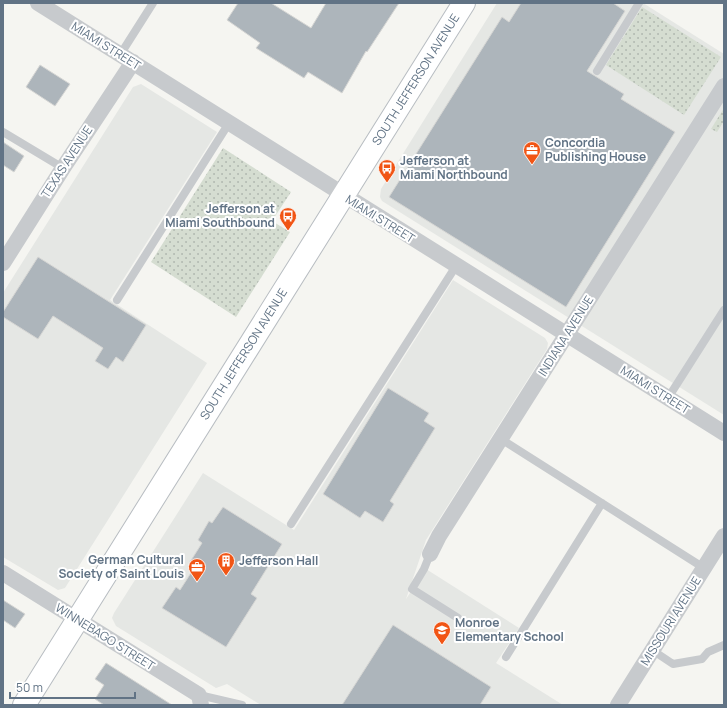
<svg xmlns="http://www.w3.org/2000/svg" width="727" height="708" viewBox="0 0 727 708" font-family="Manrope,sans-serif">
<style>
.built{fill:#e5e7e4}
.grass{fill:url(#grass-dots)}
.building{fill:#adb5bb;stroke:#d6d6d4}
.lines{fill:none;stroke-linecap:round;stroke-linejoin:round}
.secondary-casing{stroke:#b8bdc2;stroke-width:24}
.service{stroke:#c7cacd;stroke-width:8}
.minor{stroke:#c7cacd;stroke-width:16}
.secondary{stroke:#fff;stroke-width:22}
.labels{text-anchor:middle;stroke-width:4;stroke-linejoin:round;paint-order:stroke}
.street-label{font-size:12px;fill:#617385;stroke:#fff}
.poi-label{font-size:12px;font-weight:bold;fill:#617385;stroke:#fff;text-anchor:start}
</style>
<defs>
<pattern id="grass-dots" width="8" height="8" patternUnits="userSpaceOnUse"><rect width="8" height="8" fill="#d5ddd1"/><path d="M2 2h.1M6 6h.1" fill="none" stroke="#b0b8af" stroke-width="1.8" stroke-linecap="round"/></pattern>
</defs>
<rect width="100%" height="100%" fill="#f5f5f1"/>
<path class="built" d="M497 3H643L724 54V415L382 201 380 197 381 189Z
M141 84 217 132 110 300 207 363 65 588 58 590 3 557V293L133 87Z
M453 280 545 338 548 343 547 349 426 540 406 599 426 569 519 628 496 663 563 705H261L227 684 216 688 116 626 112 618 114 613 203 473 294 530Z"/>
<path class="grass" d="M642 7 721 57 684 115 606 65Z
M724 108V121L717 132 711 129Z
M223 148 291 192 272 221 290 232 236 317 151 262Z"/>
<path class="building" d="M238 3H271L311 28 326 3H399L367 52 366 51 342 93 308 72 304 78 256 48 260 43 227 20Z
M521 3H613L625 11 587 71 624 94 621 99 675 132 566 307 389 197 502 17 509 22Z
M40 65 70 84 55 106 26 87Z
M3 142 24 156 14 172 3 165Z
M38 257 146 325 123 362 116 357 108 369 95 361 103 348 53 316 38 339 3 317V312Z
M388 388 429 413 424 421 435 428 390 501 394 504 383 522 365 511 360 518 323 494Z
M223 507 282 544 251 594 257 598 226 647 162 608 176 587 180 590 196 565 190 562 202 543 198 540 209 521 212 523Z
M3 600 25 614 15 628 3 620Z
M393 625 491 687 480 705H342Z
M106 663 172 705H104L95 699 104 685 95 679Z"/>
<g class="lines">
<g class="secondary-casing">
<g id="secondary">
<path id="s1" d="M24 705 464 3"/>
</g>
</g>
<path class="service" d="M120 55 153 3
M597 71 639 3
M3 132 63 168
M117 300 229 123
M668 398 724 310
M501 439 704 568
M291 524 456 266
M430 554 424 569 412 589 458 618
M652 650 673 664 702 659 708 652 724 645
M506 657 602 503
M199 695 242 705"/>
<path class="minor" d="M38 3 724 433
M3 263 63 168 133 62
M430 554 439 536 724 86
M3 573 199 695 201 705
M618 705 724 536"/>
<use href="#secondary" class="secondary"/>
</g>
<defs>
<g id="office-pin" transform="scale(0.9)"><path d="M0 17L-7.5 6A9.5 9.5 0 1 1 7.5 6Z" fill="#f15515" stroke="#fff"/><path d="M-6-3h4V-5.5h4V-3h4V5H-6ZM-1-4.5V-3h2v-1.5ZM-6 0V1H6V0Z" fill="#fff"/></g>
<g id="bus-pin" transform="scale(0.9)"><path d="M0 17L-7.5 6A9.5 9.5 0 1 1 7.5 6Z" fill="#f15515" stroke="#fff"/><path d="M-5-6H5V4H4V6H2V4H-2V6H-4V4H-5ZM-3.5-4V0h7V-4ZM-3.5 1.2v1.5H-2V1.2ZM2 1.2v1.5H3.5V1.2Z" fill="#fff"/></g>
<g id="building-pin" transform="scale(0.9)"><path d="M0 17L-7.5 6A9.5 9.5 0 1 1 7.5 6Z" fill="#f15515" stroke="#fff"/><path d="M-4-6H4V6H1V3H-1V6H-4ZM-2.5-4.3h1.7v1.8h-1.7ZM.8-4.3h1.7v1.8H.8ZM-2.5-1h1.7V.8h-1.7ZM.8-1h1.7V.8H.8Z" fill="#fff"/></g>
<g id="school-pin" transform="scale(0.9)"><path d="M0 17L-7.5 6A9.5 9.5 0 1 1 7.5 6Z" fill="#f15515" stroke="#fff"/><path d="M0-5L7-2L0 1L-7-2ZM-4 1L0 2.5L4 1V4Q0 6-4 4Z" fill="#fff"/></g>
</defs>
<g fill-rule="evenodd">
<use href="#office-pin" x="532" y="150"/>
<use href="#bus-pin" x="387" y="168"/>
<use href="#bus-pin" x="288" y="216"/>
<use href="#building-pin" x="226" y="561"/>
<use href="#office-pin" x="197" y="567"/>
<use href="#school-pin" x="442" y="630"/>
</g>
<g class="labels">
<g class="street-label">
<text transform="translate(106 46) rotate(32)" y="4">MIAMI STREET</text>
<text dy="4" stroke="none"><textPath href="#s1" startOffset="738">SOUTH JEFFERSON AVENUE</textPath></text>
<text transform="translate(67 162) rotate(-57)" y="4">TEXAS AVENUE</text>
<text transform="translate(380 219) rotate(32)" y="4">MIAMI STREET</text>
<text transform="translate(566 336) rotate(-58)" y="4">INDIANA AVENUE</text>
<text dy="4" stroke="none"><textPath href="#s1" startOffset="414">SOUTH JEFFERSON AVENUE</textPath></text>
<text transform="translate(655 390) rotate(32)" y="4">MIAMI STREET</text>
<text transform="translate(671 621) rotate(-58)" y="4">MISSOURI AVENUE</text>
<text transform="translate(105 637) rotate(32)" y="4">WINNEBAGO STREET</text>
</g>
<g class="poi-label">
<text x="545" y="147">Concordia<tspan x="545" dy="14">Publishing House</tspan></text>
<text x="400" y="165">Jefferson at<tspan x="400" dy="14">Miami Northbound</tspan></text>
<text x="275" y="213" text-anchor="end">Jefferson at<tspan x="275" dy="14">Miami Southbound</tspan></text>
<text x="184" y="564" text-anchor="end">German Cultural<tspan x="184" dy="14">Society of Saint Louis</tspan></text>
<text x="239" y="565">Jefferson Hall</text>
<text x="455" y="627">Monroe<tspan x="455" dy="14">Elementary School</tspan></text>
</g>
</g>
<rect width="727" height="708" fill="none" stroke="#617385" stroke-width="8"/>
<path d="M10 692v6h125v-6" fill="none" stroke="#617385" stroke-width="2"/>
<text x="16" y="692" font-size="12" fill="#617385" stroke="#ffffff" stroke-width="3" paint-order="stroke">50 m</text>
</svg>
